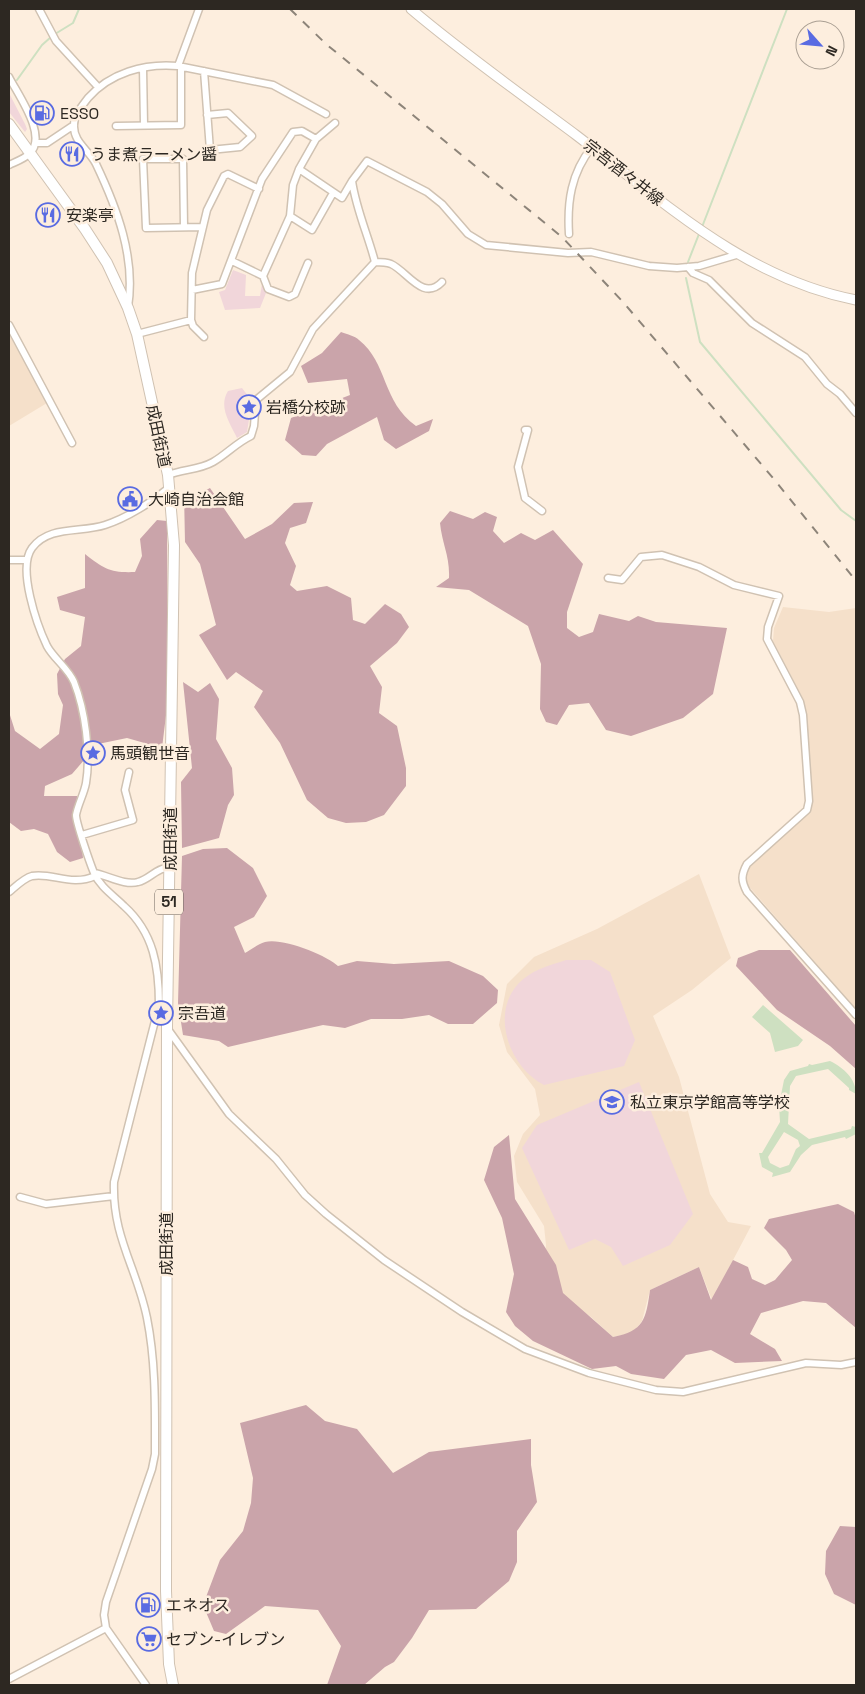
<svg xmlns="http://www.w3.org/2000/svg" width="865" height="1694" viewBox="0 0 865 1694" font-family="'Space Grotesk','Noto Sans JP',sans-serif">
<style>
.built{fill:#f5e0ca}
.green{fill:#f1d6da}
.forest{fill:#caa4aa}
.water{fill:#cee0c1;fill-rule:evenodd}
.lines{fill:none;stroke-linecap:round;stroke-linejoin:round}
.stream{stroke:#cee0c1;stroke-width:2}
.minor-casing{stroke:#d0c2b2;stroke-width:9}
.major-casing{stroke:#d0c2b2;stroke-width:11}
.highway-casing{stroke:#d0c2b2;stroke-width:12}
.minor{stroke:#fff;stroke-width:6}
.major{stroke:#fff;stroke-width:9}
.highway{stroke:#fff;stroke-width:10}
.rail{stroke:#8d8479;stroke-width:2;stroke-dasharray:9 9;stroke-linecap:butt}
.labels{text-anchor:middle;stroke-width:5;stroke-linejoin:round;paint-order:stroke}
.shield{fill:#fdeede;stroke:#6b635a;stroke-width:1}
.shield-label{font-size:15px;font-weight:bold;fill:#2d2822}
.poi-label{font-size:16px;fill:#2d2822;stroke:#fdeede;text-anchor:start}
.street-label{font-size:16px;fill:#2d2822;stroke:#fdeede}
</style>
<rect width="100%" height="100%" fill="#fdeede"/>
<path class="built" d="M9 334 47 403 9 426Z
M783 607 829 612 856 608V1009L745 882V876L750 864 811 801 805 709 802 697 773 641 774 628Z
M699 874 731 958 692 990 653 1016 679 1077 710 1194 728 1222 751 1226 712 1300 699 1267 650 1290 642 1321 633 1333 613 1337 591 1317 544 1288 546 1245 544 1226 517 1182 514 1156 523 1134 540 1115 535 1089 507 1052 499 1025 507 984 534 957 597 929Z"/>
<path class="green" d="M9 93 25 124 27 129 25 132 9 112Z
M233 270 246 275 245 296H260L262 284 266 293 260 308 225 310 219 292 225 290Z
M242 388 252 401 247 432 237 438C230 423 218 407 228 391Z
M566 960H591L610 972 635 1040 624 1066 544 1085C510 1068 490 1015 518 984 531 970 548 966 566 960Z
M639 1082 693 1214 670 1245 623 1266 611 1247 595 1239 569 1250 522 1148 537 1125Z"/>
<path class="forest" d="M341 332C346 334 355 336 359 340 388 363 382 402 416 426L433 419 429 431 396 449 384 440 377 417 327 444 316 456 302 455 285 440 291 418 350 395 347 379 308 383 301 366 322 353Z
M210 488 245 539 272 524 294 503 313 502 306 523 290 528 285 543 296 566 290 585 297 591 327 586 351 598 353 620 365 624 385 604 401 614 409 627 397 643 370 666 382 687 379 713 397 726 406 768V786L384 815 366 822 346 823 328 818 307 800 280 743 254 707 263 691 236 672 227 680 199 635 216 625 200 564 185 542 184 493 191 498Z
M450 511 473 519 485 512 497 517 493 531 504 543 521 533 535 540 553 530 583 564 567 612V628L579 637 593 632 599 614 629 621 638 616 656 622 727 628 713 694 683 718 631 736 606 730 589 703 569 705 557 725 546 722 540 709 541 664 528 626 469 590 436 587 449 578C450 556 442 544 440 523Z
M157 520 167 521 168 699 162 748 127 738 98 744 72 774 45 786 44 796H77L83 858 70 862 57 852 48 834 34 829 21 831 9 822V712L15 731 40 749 59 734 63 705 58 694 57 674 65 659 81 646 85 617 60 610 57 597 85 588V554C104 569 111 573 135 572L142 556 140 539Z
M183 682 198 692 210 683 219 699 216 739 232 768 234 795 228 805 219 838 182 848 181 782 192 768Z
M227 848 253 868 267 896 254 917 234 927 245 953C251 950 258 944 265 942 281 937 327 955 338 966L357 961 394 964 449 961 483 976 498 990 497 1003 473 1024H448L429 1015 402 1019H371L345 1028 323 1025 228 1047 219 1041 183 1035 178 1003 182 856 203 849Z
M759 950H790L856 1026V1069L830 1046 777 1010 736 966 738 958Z
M509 1135 515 1199 556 1265 563 1293 613 1337C644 1331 646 1319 650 1290L699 1267 711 1300 733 1260 748 1267 752 1279 765 1285 775 1280 792 1260 786 1250 764 1228 769 1219 838 1204 854 1212 856 1219V1328L826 1303 803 1301 761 1313 750 1334 775 1349 782 1361 735 1363 711 1350 686 1355 664 1379 631 1374 616 1366 592 1369 533 1341 515 1326 506 1312 514 1274 502 1218 484 1180 494 1147Z
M306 1405 325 1421 357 1429 393 1473 429 1452 531 1439V1465L537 1502 517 1531V1562L509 1581 476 1609 429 1610 412 1638 394 1662 385 1667 364 1685H327L341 1646 318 1610 265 1606 226 1634 214 1631 203 1605 220 1560 243 1531 251 1503 253 1478 240 1423Z
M840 1526 856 1527V1605L834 1594 825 1574 826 1551Z"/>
<path class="water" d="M763 1005 803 1040 798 1046 775 1052 770 1033 752 1017Z
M830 1061C844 1068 856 1079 856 1094L849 1090V1088L828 1069 796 1076 790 1086 788 1124 809 1139 851 1129 852 1126 856 1127V1134L846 1139 845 1137 812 1145 801 1155 790 1172 772 1177 773 1173 762 1167 759 1153H762L780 1122 779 1105 784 1080 790 1071 808 1066 809 1064 812 1065ZM784 1132 798 1140 800 1146 796 1149 789 1165 780 1168 770 1163 768 1157Z"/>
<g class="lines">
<path class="stream" d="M55 34 73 23 79 9
M17 80 42 45 51 37
M702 227 787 9
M688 262 699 234
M686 278 700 342 841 510 856 521"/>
<g class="minor-casing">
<path id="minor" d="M39 9 56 41 98 87
M178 66 199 9
M143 68 144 125
M204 71 210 150 240 147 252 136 228 113 207 115
M9 77C18 95 49 137 29 154 24 159 15 162 9 165
M116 126 181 125V67
M36 143H47L74 125
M299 169 342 198 352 181
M290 216 312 230 333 193
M184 227 183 159H143L146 228 203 227
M569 234C567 202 571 173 592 147
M232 261 263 276 268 289 289 297 295 294 308 263
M375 262C380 262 386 262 391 264 407 271 423 302 442 282
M688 267 693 273 709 280 752 323 805 357 827 384 840 394 856 413
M263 276 290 216 293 185 299 169 316 139 335 123
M192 290 222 284 262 179 293 132 302 131 316 139
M128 307C136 258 117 208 96 164 89 150 73 142 74 125 74 115 82 106 88 98 110 73 144 63 178 66L273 85 326 114
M9 325 72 443
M137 334 191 320
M204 337 193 326 191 320 192 273 196 256 207 210 224 176 228 174 259 189
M525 430H528L518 467 525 498 542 511
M168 475C183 469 199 470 213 462 227 454 236 443 251 436L254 426 256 400 290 372 313 329 375 262C368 235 356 209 352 181L367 161 427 192 442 204 468 234 486 245 568 253 591 252 649 266 677 268 699 266 736 255
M9 560H26
M608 578 622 580 641 557 662 555 699 567 734 585 779 596 768 627 767 639 800 702 803 715 809 801 807 810 747 864C741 875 741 881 747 892L856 1015
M82 835 133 820 125 790 129 772
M94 873C107 875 125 886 138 882 150 879 156 868 170 867
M9 892C15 887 24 878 32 876 52 872 71 887 95 876
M167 1028 229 1114 276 1159 305 1195 326 1214 384 1260 462 1312 525 1349 589 1373 656 1390 683 1392 806 1363 841 1365 856 1362
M20 1197 46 1204 114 1196
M106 1628 104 1615 106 1602 152 1469 155 1454C155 1409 156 1363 147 1318 137 1268 112 1237 114 1182L159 1005C159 967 154 933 124 906 114 896 100 887 94 873 90 863 76 823 76 815 78 804 84 794 86 783 91 753 85 710 74 682 68 668 54 659 47 646 37 625 17 568 32 548 49 525 81 533 105 525 127 518 152 502 170 487
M9 1679 106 1628 146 1685"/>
</g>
<g class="major-casing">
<path id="major" d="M411 9C464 54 521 94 576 135 664 202 744 278 856 300"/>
</g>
<g class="highway-casing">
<path id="highway" d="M9 124 85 229 107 263 128 308 137 334 168 475 174 545 167 1027 166 1591 169 1664 173 1685"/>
</g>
<use href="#minor" class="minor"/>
<use href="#major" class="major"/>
<use href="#highway" class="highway"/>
<path class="rail" d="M290 9 326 44 562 237 623 302 773 478 856 581"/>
</g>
<defs>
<g id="fuel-ring" transform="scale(1.25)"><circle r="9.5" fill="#fdeede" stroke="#596be2" stroke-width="1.5"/><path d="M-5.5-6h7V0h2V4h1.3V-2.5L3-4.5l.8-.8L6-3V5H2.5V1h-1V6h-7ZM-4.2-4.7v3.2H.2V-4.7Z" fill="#596be2"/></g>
<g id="restaurant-ring" transform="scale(1.25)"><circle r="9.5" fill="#fdeede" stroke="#596be2" stroke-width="1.5"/><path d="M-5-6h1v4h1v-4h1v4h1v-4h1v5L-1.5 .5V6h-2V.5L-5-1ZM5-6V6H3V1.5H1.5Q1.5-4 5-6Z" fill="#596be2"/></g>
<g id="sight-ring" transform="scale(1.25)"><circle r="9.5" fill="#fdeede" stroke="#596be2" stroke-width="1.5"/><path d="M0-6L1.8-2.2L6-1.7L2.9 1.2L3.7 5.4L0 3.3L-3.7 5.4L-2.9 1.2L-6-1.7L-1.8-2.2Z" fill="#596be2"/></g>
<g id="civic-ring" transform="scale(1.25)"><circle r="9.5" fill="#fdeede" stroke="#596be2" stroke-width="1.5"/><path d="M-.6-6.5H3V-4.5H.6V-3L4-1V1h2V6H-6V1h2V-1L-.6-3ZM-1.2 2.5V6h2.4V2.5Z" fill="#596be2"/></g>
<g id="school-ring" transform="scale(1.25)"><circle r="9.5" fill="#fdeede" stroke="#596be2" stroke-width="1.5"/><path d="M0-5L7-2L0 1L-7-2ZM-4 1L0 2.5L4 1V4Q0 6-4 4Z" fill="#596be2"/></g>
<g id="supermarket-ring" transform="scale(1.25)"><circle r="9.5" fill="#fdeede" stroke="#596be2" stroke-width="1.5"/><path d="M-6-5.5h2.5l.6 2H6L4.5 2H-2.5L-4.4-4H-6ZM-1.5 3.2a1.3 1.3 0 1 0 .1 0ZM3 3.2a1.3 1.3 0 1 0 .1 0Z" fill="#596be2"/></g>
</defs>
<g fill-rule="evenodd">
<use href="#fuel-ring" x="42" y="113"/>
<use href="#restaurant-ring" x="72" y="154"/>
<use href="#restaurant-ring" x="48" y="215"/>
<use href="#sight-ring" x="249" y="407"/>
<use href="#civic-ring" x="130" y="499"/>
<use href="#sight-ring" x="93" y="753"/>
<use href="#sight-ring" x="161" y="1013"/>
<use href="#school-ring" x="612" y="1102"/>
<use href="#fuel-ring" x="148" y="1605"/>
<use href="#supermarket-ring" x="149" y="1639"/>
</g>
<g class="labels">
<rect class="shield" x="155" y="889.5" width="28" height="25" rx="4"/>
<g class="shield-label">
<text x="169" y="907">51</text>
</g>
<g class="poi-label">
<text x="60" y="119">ESSO</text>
<text x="90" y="160">うま煮ラーメン醤</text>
<text x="66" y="221">安楽亭</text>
<text x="266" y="413">岩橋分校跡</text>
<text x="148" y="505">大崎自治会館</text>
<text x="110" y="759">馬頭観世音</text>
<text x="178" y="1019">宗吾道</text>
<text x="630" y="1108">私立東京学館高等学校</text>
<text x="166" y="1611">エネオス</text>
<text x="166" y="1645">セブン-イレブン</text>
</g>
<g class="street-label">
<text transform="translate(624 172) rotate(38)" y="6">宗吾酒々井線</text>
<text transform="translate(159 436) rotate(78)" y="6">成田街道</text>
<text transform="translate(170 839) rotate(-90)" y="6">成田街道</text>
<text transform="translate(166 1244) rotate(-90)" y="6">成田街道</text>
</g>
</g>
<rect width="865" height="1694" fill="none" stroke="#2d2822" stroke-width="20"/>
<g transform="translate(820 45) rotate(117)"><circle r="24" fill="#fdeede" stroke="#aa9f93"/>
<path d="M0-4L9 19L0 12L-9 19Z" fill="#596be2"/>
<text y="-8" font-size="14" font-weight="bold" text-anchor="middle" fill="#2d2822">N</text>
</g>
</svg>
